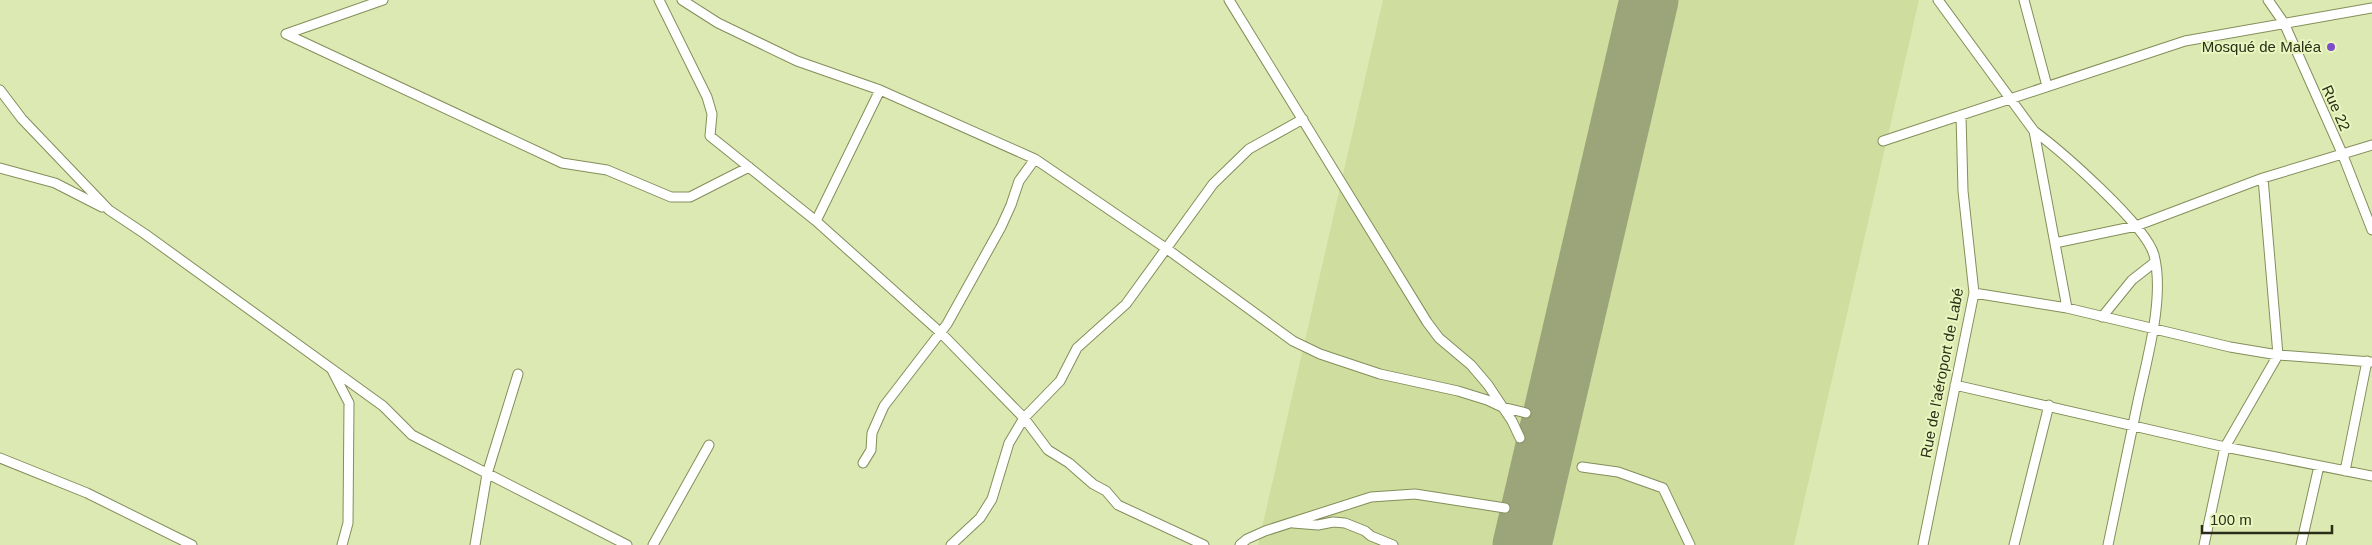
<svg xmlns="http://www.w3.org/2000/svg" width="2372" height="545" viewBox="0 0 2372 545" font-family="Helvetica,sans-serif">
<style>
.built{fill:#cfdd9f}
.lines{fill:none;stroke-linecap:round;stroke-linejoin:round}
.runway{stroke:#9ca57a;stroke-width:59}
.street-casing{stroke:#838e5a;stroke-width:11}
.street{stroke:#fff;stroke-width:9}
.poi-dot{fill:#7d4ec7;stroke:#eaf6bf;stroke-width:2}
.labels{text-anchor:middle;stroke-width:4;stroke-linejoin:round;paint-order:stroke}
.poi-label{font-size:15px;fill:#2a2e19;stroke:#eaf6bf;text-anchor:end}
.street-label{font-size:15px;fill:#2a2e19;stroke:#eaf6bf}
</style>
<rect width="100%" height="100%" fill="#dde9b2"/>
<path class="built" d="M1383 0H1919L1794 545H1258Z"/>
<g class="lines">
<path class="runway" d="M1522 545 1649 0"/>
<g class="street-casing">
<path id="street" d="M659 0 707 97 712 114 710 136 816 221 941 333 1024 418 1048 450 1069 463 1093 484 1106 491 1118 505 1204 545
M682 0 718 23 797 61 880 90 1035 159 1167 249 1293 341 1320 354 1380 374 1458 391 1487 400 1502 407 1526 413
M1229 0 1427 322 1439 338 1471 365 1488 385 1512 421 1520 438
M1938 0 2034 131 2067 308
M2024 0 2047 86
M2268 0 2284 23 2342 153 2372 230
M286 34 562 163 607 170 671 197H690L749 167
M286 34 383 0
M0 90 22 119 109 210 145 234 383 406 412 435 627 545
M2034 131C2061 151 2146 225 2154 255 2165 297 2147 359 2138 401 2128 449 2118 497 2108 545
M1883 141 2185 41 2372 8
M0 168 55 183 102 207
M816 221 880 90
M2055 243 2136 226 2263 178 2372 145
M1974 293 2067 308 2230 347 2278 355 2372 362
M2102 317 2132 280 2155 262
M332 370 349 403 348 523 342 545
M1955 385 2225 447 2372 476
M0 458 87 493 192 545
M863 463 871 450 872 433 884 406 947 324 1001 227 1011 205 1019 181 1035 159
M1582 467 1618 472 1663 488 1690 545
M2345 471 2367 361
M1293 523 1318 525 1333 522 1345 523 1365 531 1371 536 1393 545
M475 545 487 474 518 374
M653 545 709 445
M951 545 980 518 992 499 1009 443 1024 418 1060 381 1077 348 1126 304 1213 184 1249 149 1303 119
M1240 545 1247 539 1265 531 1371 497 1415 494 1505 508
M1923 545 1974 293 1963 191 1961 115
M2014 545 2049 405
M2204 545 2225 447 2278 355 2263 178
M2301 545 2319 466"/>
</g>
<use href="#street" class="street"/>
</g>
<circle class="poi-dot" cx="2331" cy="47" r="5"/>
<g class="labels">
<g class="poi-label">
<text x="2321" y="52">Mosqué de Maléa</text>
</g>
<g class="street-label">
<text transform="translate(2336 108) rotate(66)" y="5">Rue 22</text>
<text transform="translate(1942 373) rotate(-79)" y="5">Rue de l'aéroport de Labé</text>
</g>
</g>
<path d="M2202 525v8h130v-8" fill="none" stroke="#2a2e19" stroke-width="2.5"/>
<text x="2210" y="525" font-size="15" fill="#2a2e19" stroke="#eaf6bf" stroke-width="4" paint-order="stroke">100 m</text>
</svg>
